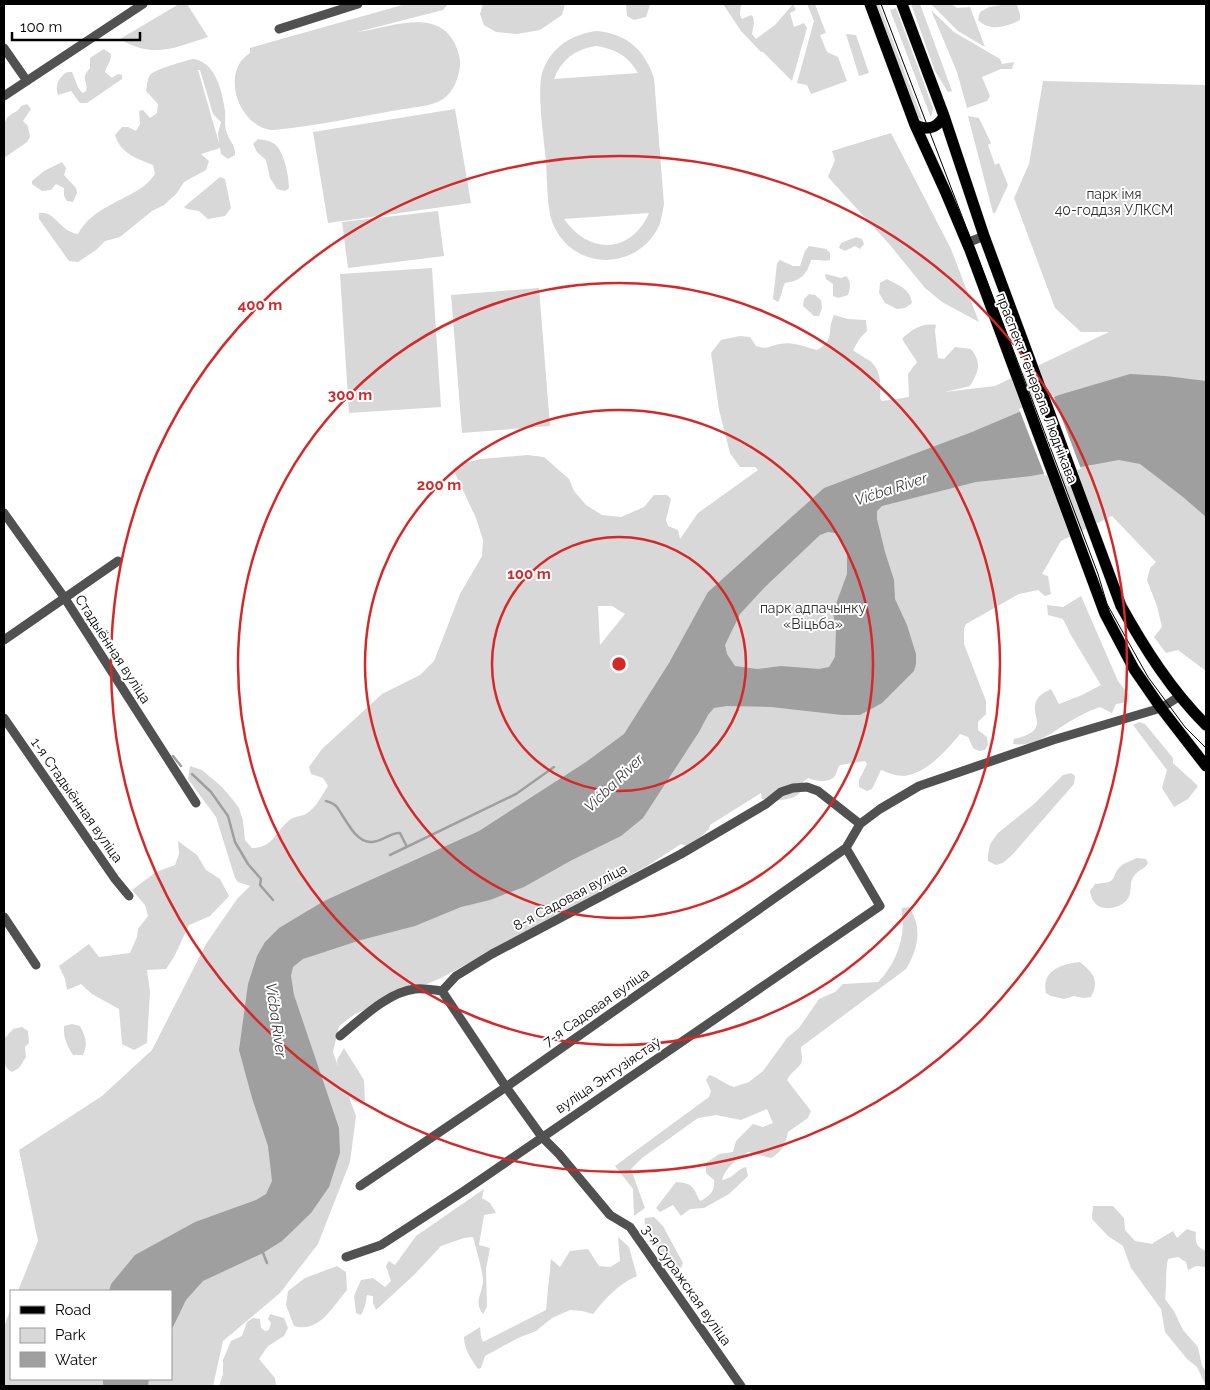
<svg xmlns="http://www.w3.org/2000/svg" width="1210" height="1390" viewBox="0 0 1210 1390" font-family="Raleway,sans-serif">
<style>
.green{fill:#d8d8d8;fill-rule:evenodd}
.water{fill:#9f9f9f;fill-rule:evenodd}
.pier{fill:#fff}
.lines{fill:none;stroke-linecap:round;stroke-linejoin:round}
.stream{stroke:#9f9f9f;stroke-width:2.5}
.major-casing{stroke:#dbdbdb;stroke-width:12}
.minor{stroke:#515151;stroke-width:9}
.major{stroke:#000;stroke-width:11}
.tram{stroke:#000;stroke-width:1}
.ring{fill:none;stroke:#d62828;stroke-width:2.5}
.labels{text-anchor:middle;stroke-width:4;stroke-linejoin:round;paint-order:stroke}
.park-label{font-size:14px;fill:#2f2f2f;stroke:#fff}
.street-label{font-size:14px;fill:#000;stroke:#fff}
.water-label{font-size:15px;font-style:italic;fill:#404040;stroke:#fff}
.centre{fill:#d62828;stroke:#fff;stroke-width:2.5}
.ring-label{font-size:15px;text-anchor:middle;font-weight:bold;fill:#d62828;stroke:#fff;stroke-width:4;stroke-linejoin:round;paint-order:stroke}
</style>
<rect width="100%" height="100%" fill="#fff"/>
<path class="green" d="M179 4H187L208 37C174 48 153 59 120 39Z
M406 4H448L443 10 357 32C387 29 437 6 455 44 458 51 461 59 460 66 459 77 453 93 443 99 431 107 412 107 398 110 357 117 315 126 274 130 239 129 219 72 250 53V48Z
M483 4H565L562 15 540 30 517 34 496 32 484 25 480 14Z
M626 4H649L650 5 646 17 634 20 627 16Z
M723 4H741L740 15 742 19 751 15 753 17 754 23 752 34 756 39 775 25 793 4 796 10 790 13 794 27 804 23 807 28 792 81 763 52H761L741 31Z
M807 4H815L826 33 820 35 827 52 838 57 847 81 811 94 807 85 797 83 814 21Z
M873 4H879L923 121 916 116Z
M911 4H920L952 91 948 92 935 71Z
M931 4H951L957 8 970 7 985 47 958 31Z
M1007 4 1017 5 1020 14V20C1006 27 990 32 978 20L980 12 989 7Z
M896 8 933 108 931 118 890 10Z
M931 10 954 32 1000 59 1002 64 1014 62 1012 69H1001L982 77 990 96 987 101 967 108 957 72Z
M596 31C626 33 645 50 654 78L664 204C662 214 661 225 655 233 632 269 579 269 557 232 554 227 551 220 550 214 547 197 547 178 546 161 544 139 536 88 543 70 553 46 571 35 596 31ZM596 46C616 49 628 56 638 73L554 79C561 60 575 49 596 46ZM649 213C631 254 589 255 564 219Z
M846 34 856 35 869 73 859 76Z
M104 49 111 54C111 62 107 65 105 72L112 78 118 74 122 75V79L87 103H80L71 91 58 95C54 86 60 75 68 72H72C76 80 76 88 83 93L86 91C89 80 79 81 90 68V58Z
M193 59C216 62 222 91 225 111 226 117 224 124 226 130 228 140 236 145 235 155L228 159 221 154 220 148 201 154 209 161 206 170 184 182 177 193 164 205 152 211 120 237 105 241 96 250 78 262 69 261 39 219V213C55 210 60 232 78 234 92 208 122 202 144 186 148 183 152 178 155 174L153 165C136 158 121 154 115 135L122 127H128L136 131 140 124 139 111 143 110 150 118 157 113 158 104 146 91C147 87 147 79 150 75 155 69 185 61 193 59ZM198 70H200L213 114 221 122 218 133 219 143Z
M1043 81 1206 85V671L1178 650 1166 653 1154 637 1162 627 1157 606 1147 580 1150 568 1156 562 1112 516 1061 541 1042 574 1048 576 1051 594 1045 596 1038 590 1019 594 966 624 964 629V644L986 701V714L978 722V730L987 737 988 745 985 750 979 751 973 748 968 737 960 734C946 751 927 773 904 776 897 776 888 773 881 770L872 789 867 791 859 787V780L867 764 865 761 840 765C837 768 837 772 835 776 828 784 816 781 808 778L803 782C802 785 803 788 801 791 797 800 771 803 762 799L761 793 710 825 709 829 689 847 681 844 647 866 441 978 355 1014 339 1026 333 1052 338 1066 337 1060 344 1048 364 1080 365 1101 355 1102 349 1097 356 1116 350 1162 318 1244 280 1293 223 1341 213 1386H4V1327L11 1308V1379H171V1291H18L38 1241 19 1150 102 1096 152 1050 206 944 237 899 250 886 238 882 235 878 216 817 188 779 190 766 202 770 222 787 233 800 239 808 243 821 245 840 252 848C275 848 276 829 291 819 296 816 302 816 306 814 316 808 322 795 328 786L323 778 311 774 309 767 322 749 382 694 420 675 434 661 460 594 482 556 483 540 476 518 453 469 460 464 481 459 527 455 544 457 569 479 574 491 586 505 602 515 621 517 644 507 654 495H667L671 499 666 520 668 526 678 530 680 539 698 513 758 470 755 467H740L730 453 719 410 711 353 721 340 740 336 750 337 756 346C769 350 768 346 780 344 791 341 806 347 817 350 836 339 826 332 834 315L848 319 866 320 867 331 860 338 853 350C858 354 864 357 870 361 881 369 881 385 880 398L882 401 909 397 908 374 917 362 902 339C912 329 922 323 936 325L935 331 938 358 944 359 955 347 971 349C982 363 979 371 970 386L945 392 995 386 1109 332H1081L1055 308 1014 198 1029 164ZM598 606H612L625 614 600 645Z
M27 104 31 109 23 121 28 126 30 137 27 142 4 158C4 146 0 123 9 116 14 112 18 112 21 106Z
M455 109 471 203 328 223 313 132Z
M968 116 979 118 991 143 988 145 995 165 999 163 1008 185 995 213H993Z
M891 133 951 249 979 322 942 302 925 288 890 245 828 177 835 160 832 151Z
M258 139C263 140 268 140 273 143 284 149 289 176 289 188L285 191 277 189 270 178 266 160 257 152 253 144Z
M62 162 66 168 64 175 76 188 77 193 73 202 67 201 64 196V188L56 184 51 190 42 191 32 184V181L44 171Z
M220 177 225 179 231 208 225 216 208 219 199 211 187 209 184 207Z
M438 211 444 256 348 268 342 222Z
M856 237 862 239 864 244 860 249 855 246 845 251 839 248 841 243Z
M809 246 826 249 830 253V260C823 262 818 259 811 260 807 275 800 281 785 283 781 291 782 296 778 302L773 299 777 263 780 260 793 266H800L805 251Z
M432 268 441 407 349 413 340 274Z
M826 274 841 278 846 276C852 282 850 287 848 295L838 298 833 296V284L826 279 825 275Z
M887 279C899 286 910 288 912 303L905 308 897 309 885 303 879 293 880 283Z
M539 288 550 426 462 433 451 295Z
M809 294 815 295 821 300 822 308 819 316H814L803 306 804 299Z
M1081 596 1118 681 1129 695 1128 702 1116 704 1112 713 1100 707C1091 710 1083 714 1074 719 1056 729 1036 748 1013 744L1014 739C1055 729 1026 715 1038 698 1040 694 1047 691 1051 689L1059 704 1082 695 1101 685 1072 637 1063 619 1048 615 1047 605 1063 607Z
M1139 722 1145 724 1173 758V763L1198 786 1188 799 1174 807 1162 788 1167 770 1133 725Z
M1071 773 1075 776 1074 784 1013 854 1003 863 996 865 988 861V855L990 844 998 833 1034 804 1063 775Z
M178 841 197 855 206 870 220 879 229 896 210 916 189 925 174 957 166 969 147 970 150 992 147 1043 134 1050 122 1044 119 1009 92 994 81 984 67 990 65 979 59 966 89 944 99 957 130 953 137 937 138 929 148 916 145 905 132 890 156 872 175 865 179 854Z
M1137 858 1146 859 1148 863C1145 869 1138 870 1134 876 1128 883 1134 892 1126 901 1119 908 1105 911 1097 905 1092 901 1091 896 1090 891L1095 884C1122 882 1108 877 1122 865 1126 862 1133 860 1137 858Z
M909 907C923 928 918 949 906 969L801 1047C801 1051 802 1056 802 1060 802 1067 791 1071 787 1080L811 1111 808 1118 788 1132C785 1145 783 1151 771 1158L748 1152C738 1159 725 1167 722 1180 735 1178 735 1170 746 1167L748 1176 729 1194 704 1208 690 1209 681 1216 673 1205 660 1212 656 1208 676 1182C693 1183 693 1187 700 1201 710 1196 715 1191 714 1180L706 1173V1163L719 1154 733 1152 736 1141 753 1124 763 1127 773 1123 767 1109 741 1120 716 1115 698 1118 642 1158 631 1169 645 1208 634 1216 633 1189 615 1166 709 1097 711 1091 706 1080 709 1075C717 1077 725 1084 734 1087L749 1082 763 1071 787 1038 799 1028 819 999 835 992 843 984 878 982C893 967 902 947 903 924 903 919 901 914 902 908Z
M1080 962C1093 973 1100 980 1091 997L1083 998 1074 996 1064 999 1051 996 1046 993C1041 971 1061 964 1080 962Z
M72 1024 80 1026C86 1037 88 1044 83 1055H73C67 1046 63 1037 64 1026Z
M22 1027 28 1031 29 1043 25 1047 26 1057 19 1068 12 1072C0 1066 4 1051 4 1039L13 1029Z
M484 1189 482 1198 490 1203 496 1213 484 1215 479 1245 490 1248 486 1269 487 1307 483 1314C473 1302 483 1293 483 1280 482 1268 476 1249 473 1237L464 1238 441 1246 415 1274 376 1310 373 1303V1296L367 1295 365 1306 361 1315 356 1313 354 1296 361 1280 373 1278 385 1287 391 1281 386 1266 389 1261 395 1265 416 1236Z
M1093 1206H1113L1124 1218 1125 1230 1135 1241 1153 1244V1243L1173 1231 1177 1238 1187 1229 1196 1232C1195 1242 1196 1247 1206 1251V1267L1196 1266 1188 1270 1186 1262 1178 1257 1168 1259C1165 1272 1167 1285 1165 1299L1174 1311 1183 1330 1198 1347 1202 1366 1206 1371V1386L1197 1367 1187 1359 1165 1332 1161 1309 1131 1268 1123 1246 1108 1236 1092 1219Z
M654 1217 663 1226 683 1263 681 1268C667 1259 641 1236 645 1218Z
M618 1237 629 1247 637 1276C618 1284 605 1299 593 1314L582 1311 570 1310 552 1318 536 1331 518 1338 485 1356 481 1368 478 1369C471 1359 464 1349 464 1337L480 1327 481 1337 483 1342 546 1310 551 1259 560 1267 570 1251 588 1249 599 1266 610 1267 620 1261Z
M337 1266 346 1272 347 1290C332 1307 320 1333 294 1326L286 1305 288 1291 305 1278Z
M270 1314 284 1318 288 1328 284 1336 268 1346 259 1359 275 1378 276 1386H219L223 1374V1360L231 1341 242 1336 247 1322 253 1318 260 1319 261 1328 265 1331 269 1330 271 1323 268 1319Z"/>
<path class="water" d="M1130 374 1166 376 1206 381V517L1183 497 1140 464 1119 460 1031 476 976 482 882 506 877 511V519L885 552 894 580 895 599 907 625 916 654V664L914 671 882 703 860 715H842L771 707 727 706 714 708 708 715 699 732 643 818 621 836 572 860 524 887 490 900 461 907 415 926 361 940 303 959 293 967 291 976 294 995 339 1128 340 1153 329 1187 311 1213 282 1241 263 1253 203 1281 186 1300 171 1331V1291H109L111 1284 135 1255 195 1222 256 1200 266 1194 272 1181 268 1146 252 1098 239 1050 248 984 257 956 265 942 279 928 324 901 479 831 586 762 624 734 669 663 708 592 824 488 972 432 1059 395ZM828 532 835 533 841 540 847 555V574L833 612 836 629 835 657 829 667 819 669 781 666 757 669 735 666 727 654 725 645 740 614 765 587 820 535Z
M103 1379H149L148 1386H103Z"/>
<path class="pier" d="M1053 395 1081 469 1045 476 1019 409Z"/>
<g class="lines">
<path class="stream" d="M173 756 181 766
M192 774 211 792 228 816 235 842 248 864 261 879 260 885 273 900
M326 801C329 802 333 803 336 806 345 817 354 841 370 842 381 843 390 832 400 833L407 847
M390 855 516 794 554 767
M263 1253 267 1263"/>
<g class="major-casing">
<path id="major" d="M870 4 915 125 946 193 970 250 1105 614 1134 669 1161 708 1206 766
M902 4 944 116 984 236 1121 606C1145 649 1171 690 1206 725
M915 125C928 131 937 128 944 116"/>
</g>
<path class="minor" d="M279 29 358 4
M4 48 27 81
M4 96 143 4
M967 243 984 236
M4 513 64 597 196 803
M4 640 118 561
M4 718 115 879 129 896
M4 917 36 965
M442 991 506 1087 542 1137 559 1154 610 1215 630 1227 741 1386
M442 991 456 976 492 954 681 854 766 804 781 792 793 788 807 787 818 791 860 824
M340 1036C361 1019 388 992 415 989 424 988 434 990 442 991
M360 1186 506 1087 846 848 860 824 880 809 919 786 1053 740 1161 708 1180 696
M346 1257 381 1245 464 1191 880 906 846 848"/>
<use href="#major" class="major"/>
<path class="tram" d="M881 4C953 194 1027 384 1098 574L1107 604 1148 677 1185 727 1206 748"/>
</g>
<g class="ring">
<circle cx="619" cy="664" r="127"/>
<circle cx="619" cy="664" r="254"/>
<circle cx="619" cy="664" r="381"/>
<circle cx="619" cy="664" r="508"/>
</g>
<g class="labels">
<g class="park-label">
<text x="1114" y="199">парк імя<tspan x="1114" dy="16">40-годдзя УЛКСМ</tspan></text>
<text x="813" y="613">парк адпачынку<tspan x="813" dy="16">«Віцьба»</tspan></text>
</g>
<g class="street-label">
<text transform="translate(1037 388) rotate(69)" y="5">праспект Генерала Люднікава</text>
<text transform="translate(113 649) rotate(57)" y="5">Стадыённая вуліца</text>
<text transform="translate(77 800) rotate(55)" y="5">1-я Стадыённая вуліца</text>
<text transform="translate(570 897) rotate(-28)" y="5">8-я Садовая вуліца</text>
<text transform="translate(596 1007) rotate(-35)" y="5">7-я Садовая вуліца</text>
<text transform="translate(608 1075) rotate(-34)" y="5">вуліца Энтузіястаў</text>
<text transform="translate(687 1285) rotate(55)" y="5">3-я Суражская вуліца</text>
</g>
<g class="water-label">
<text transform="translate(891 489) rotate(-18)" y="5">Vićba River</text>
<text transform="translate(614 783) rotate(-44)" y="5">Vićba River</text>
<text transform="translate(276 1020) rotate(82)" y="5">Vićba River</text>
</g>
</g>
<circle cx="619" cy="664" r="8" class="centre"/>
<g class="ring-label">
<text x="260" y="310">400 m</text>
<text x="350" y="400">300 m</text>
<text x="439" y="490">200 m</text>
<text x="529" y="579">100 m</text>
</g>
<rect width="1210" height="1390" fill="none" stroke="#000000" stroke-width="10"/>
<rect x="10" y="1290" width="162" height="90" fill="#ffffff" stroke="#999999"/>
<rect x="20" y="1306" width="25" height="8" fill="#000000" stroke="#999999"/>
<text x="55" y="1315" font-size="15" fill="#000000">Road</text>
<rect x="20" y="1328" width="25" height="15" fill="#d8d8d8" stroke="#999999"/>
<text x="55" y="1340" font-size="15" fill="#000000">Park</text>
<rect x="20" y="1352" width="25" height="15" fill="#9f9f9f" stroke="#999999"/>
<text x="55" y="1365" font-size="15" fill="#000000">Water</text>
<path d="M12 32v8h128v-8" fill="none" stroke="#000000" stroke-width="2.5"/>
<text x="20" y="32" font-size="15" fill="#000000" stroke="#ffffff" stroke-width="4" paint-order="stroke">100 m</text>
</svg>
